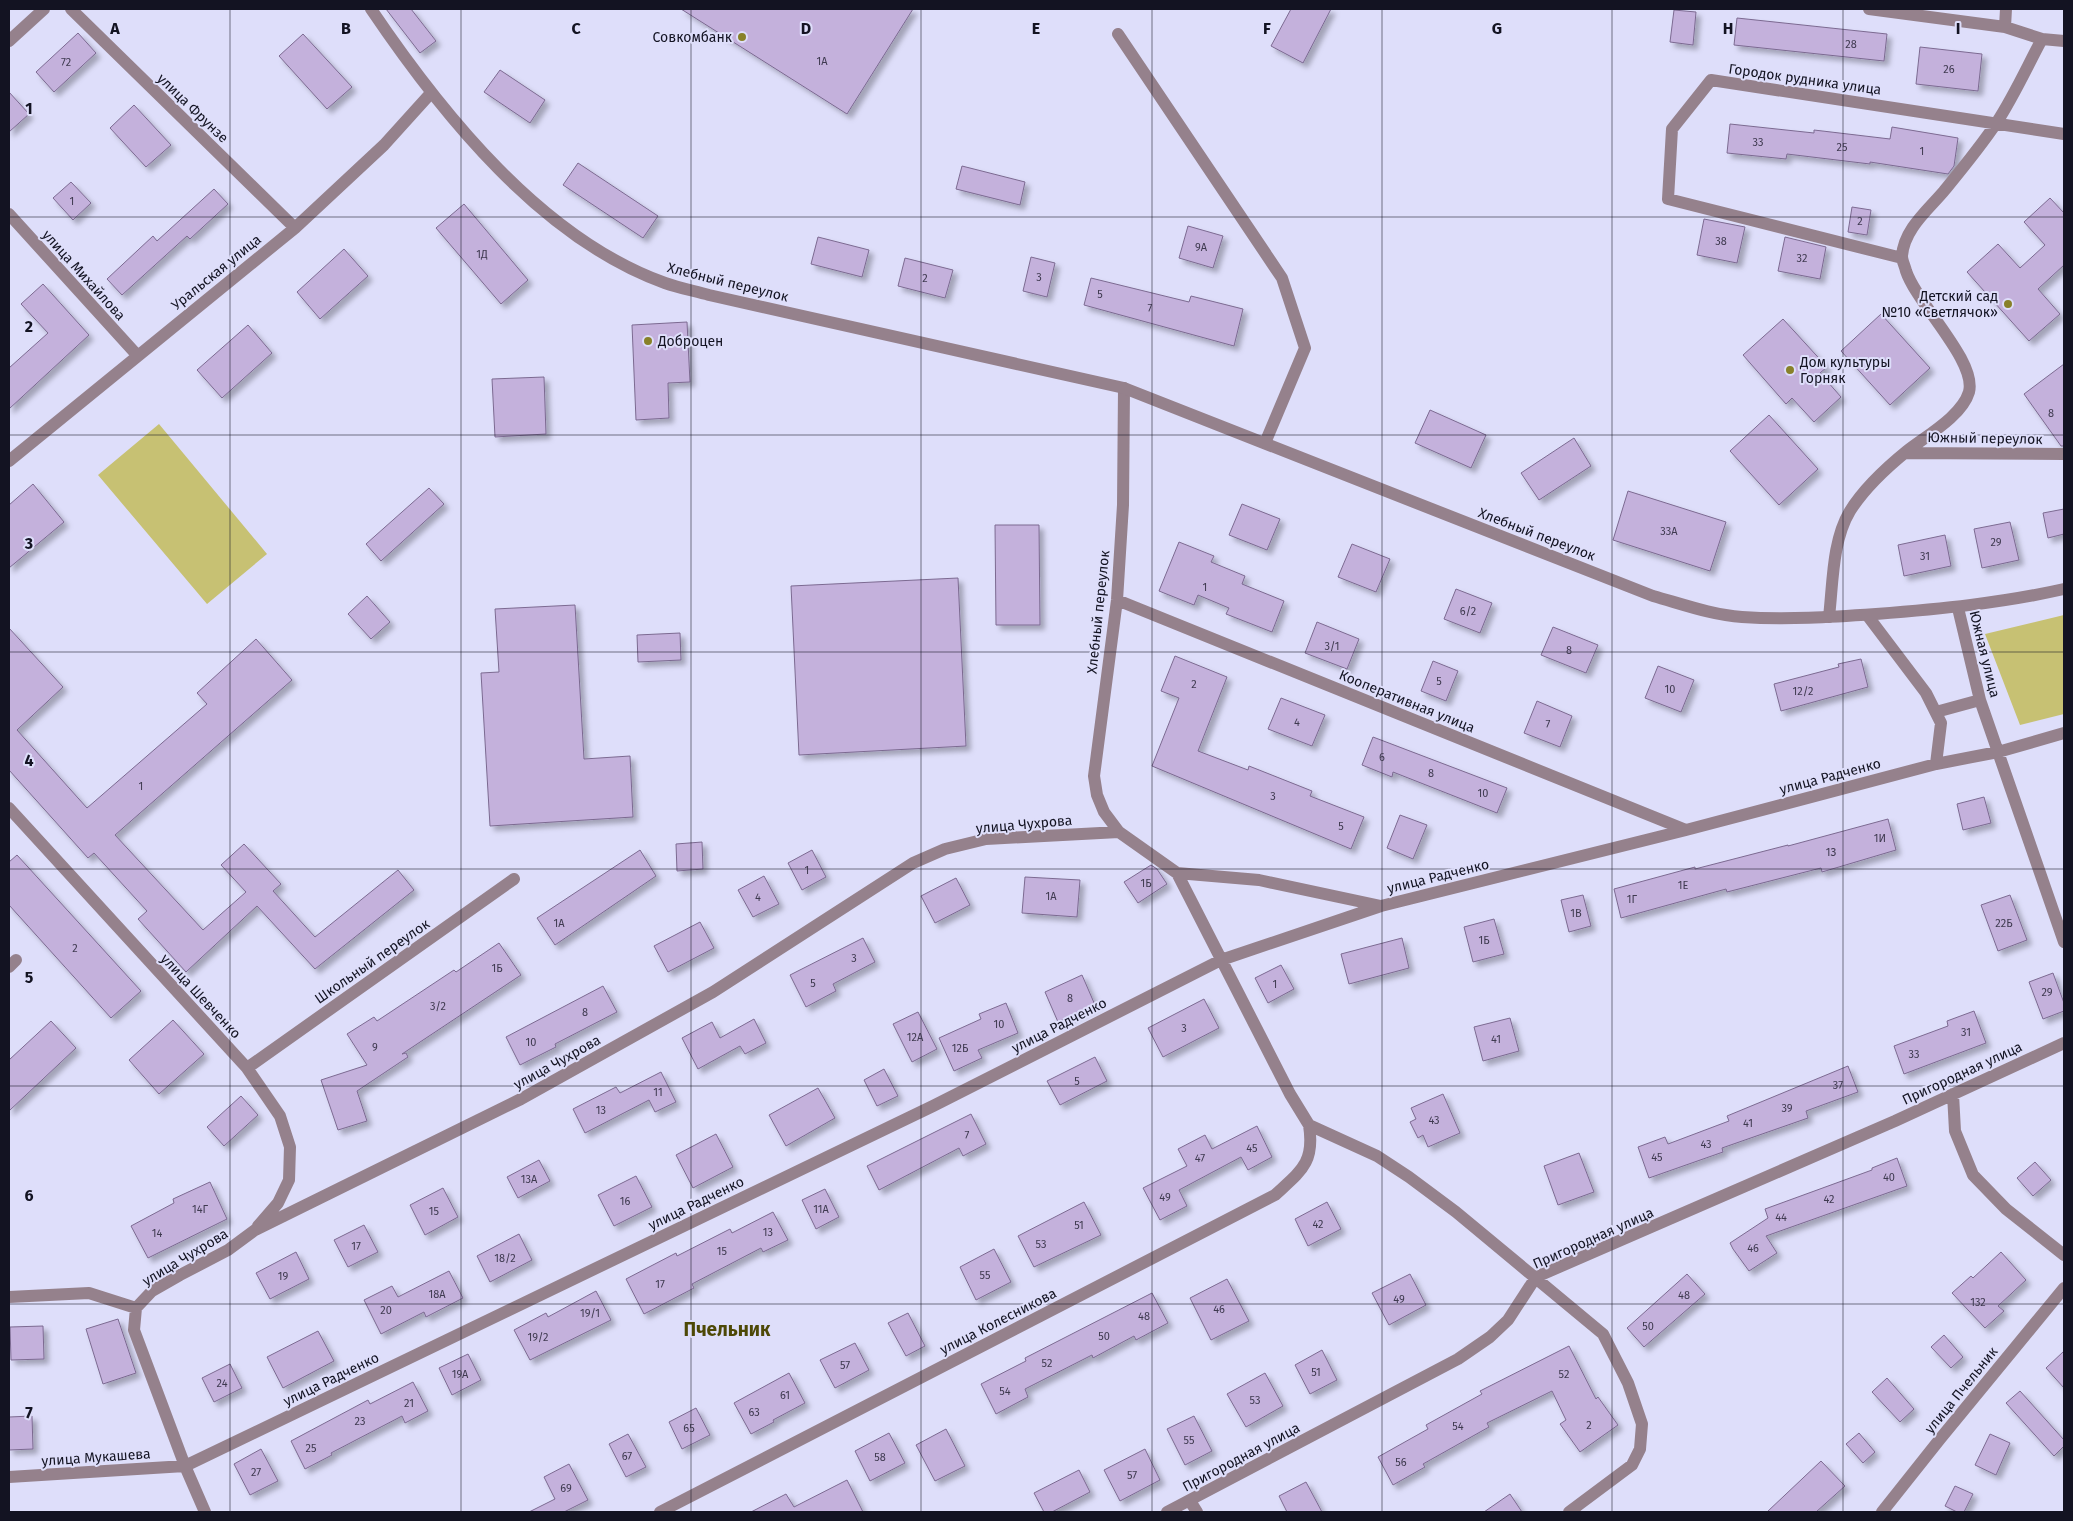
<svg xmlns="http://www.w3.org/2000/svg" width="2073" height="1521" viewBox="0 0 2073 1521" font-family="'Fira Sans',sans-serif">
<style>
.green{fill:#c7c173}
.building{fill:#c4b1dc;stroke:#7c6a91;filter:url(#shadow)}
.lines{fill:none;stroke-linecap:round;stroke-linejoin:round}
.minor{stroke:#95818c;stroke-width:12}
.tertiary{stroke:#95818c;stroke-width:12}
.grid{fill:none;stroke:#131322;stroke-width:1;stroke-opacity:0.55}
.poi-dot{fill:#888129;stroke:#dedefa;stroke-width:2}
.labels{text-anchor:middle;stroke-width:4;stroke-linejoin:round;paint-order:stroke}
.number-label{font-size:11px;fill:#3f3a50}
.poi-label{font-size:14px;fill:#131322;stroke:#dedefa;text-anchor:end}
.street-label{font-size:14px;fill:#131322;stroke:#dedefa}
.district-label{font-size:19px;font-weight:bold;fill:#4d4806;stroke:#dedefa}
.grid-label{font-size:16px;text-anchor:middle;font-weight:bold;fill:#131322;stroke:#dedefa;stroke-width:4;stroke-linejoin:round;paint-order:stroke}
</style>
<defs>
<filter id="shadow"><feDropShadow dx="4.5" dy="4.5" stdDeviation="2.5" flood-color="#0004"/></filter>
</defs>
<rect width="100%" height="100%" fill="#dedefa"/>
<path class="green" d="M159 424 267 554 207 604 98 475Z
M2064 615V714L2020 725 1985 634Z"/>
<path class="building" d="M386 9H411L436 41 420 53Z
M681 9H913L847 114Z
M1291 9H1331L1303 63 1271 46Z
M1674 10 1696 12 1693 45 1670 42Z
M1737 18 1887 34 1884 61 1734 45Z
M78 33 96 53 54 92 36 72Z
M303 34 352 87 327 109 279 56Z
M1920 47 1982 54 1978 91 1916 84Z
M500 70 545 100 530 123 484 92Z
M9 92 29 114 9 132Z
M134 105 171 145 146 167 110 128Z
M1730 124 1814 133V130L1890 139 1892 127 1958 138 1954 166 1948 174 1870 162V164L1787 154 1786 159 1727 153Z
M578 163 658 216 643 238 563 185Z
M962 166 1025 182 1020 205 956 189Z
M71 182 91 203 73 220 53 198Z
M214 189 228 204 190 239 187 236 122 295 107 279 153 236 157 241Z
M2050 198 2064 213V265L2038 289 2060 314 2029 341 1967 272 1998 244 2020 268 2045 245 2024 222Z
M464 204 528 280 501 304 436 228Z
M1852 207 1871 210 1867 235 1848 232Z
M1704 219 1745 227 1737 263 1697 255Z
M1188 226 1223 236 1213 268 1179 258Z
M818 237 869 250 862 277 811 264Z
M1785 237 1826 247 1820 279 1778 271Z
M344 249 368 276 320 319 297 292Z
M1031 257 1055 263 1047 297 1023 291Z
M905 258 953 270 945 298 898 286Z
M1091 278 1189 302 1191 296 1243 309 1234 346 1084 305Z
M43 284 89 335 9 409V368L48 333 21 304Z
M1881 314 1930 368 1890 405 1841 351Z
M1783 319 1827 367 1820 373 1841 397 1814 422 1792 398 1786 404 1743 355Z
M687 322 690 382 668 383 669 418 636 420 632 325Z
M248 325 272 353 222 398 197 370Z
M2064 364V446H2061L2024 394Z
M544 377 546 434 495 437 492 379Z
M1430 410 1486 435 1471 468 1415 443Z
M1769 415 1818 469 1779 505 1730 451Z
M1574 438 1591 466 1539 500 1521 473Z
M33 484 64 522 9 568V505Z
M429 488 444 504 381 561 366 544Z
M1628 491 1726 522 1710 571 1613 540Z
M1242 504 1280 519 1267 550 1229 535Z
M2064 509V534L2048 538 2043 513Z
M2010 522 2019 560 1982 568 1974 529Z
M995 525H1039L1040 625H996Z
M1945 535 1951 566 1904 576 1898 545Z
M1179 542 1214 556 1211 562 1245 576 1242 584 1284 601 1272 632 1226 614 1229 608 1198 595 1194 605 1159 591Z
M1352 544 1390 559 1376 592 1338 577Z
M958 578 966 746 799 755 791 586Z
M1456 589 1492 603 1480 633 1444 619Z
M367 596 390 622 371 639 348 614Z
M575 605 584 759 630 756 633 817 490 826 481 673 499 672 495 609Z
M1317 622 1359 639 1347 669 1305 653Z
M1553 627 1598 645 1586 673 1541 655Z
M9 628 63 687 17 730 87 808 207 704 197 693 256 639 292 680 115 835 203 930 246 892 221 865 244 844 281 884 273 891 315 937 398 870 414 890 315 969 257 906 186 972 138 919 147 911 94 853 88 858 9 770Z
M680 633 681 660 638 662 637 635Z
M1175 656 1227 677 1198 751 1248 770 1249 766 1312 791 1310 796 1364 817 1351 849 1152 766 1179 698 1161 691Z
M1861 659 1868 687 1781 711 1774 684 1839 667 1838 664Z
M1433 661 1458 671 1446 701 1421 691Z
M1658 666 1694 680 1681 712 1645 698Z
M1281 698 1325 715 1312 746 1268 729Z
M1537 701 1572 716 1560 747 1524 733Z
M1373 737 1507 788 1497 813 1393 772 1392 777 1362 765Z
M1984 797 1991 823 1963 830 1957 804Z
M1400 815 1427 825 1413 859 1387 848Z
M1888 819 1896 850 1822 872 1821 868 1727 892 1726 889 1621 918 1614 889 1695 867V869L1788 845V846Z
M702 842 703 869 677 871 676 844Z
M640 850 656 876 555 945 537 918Z
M812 850 826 877 802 890 788 863Z
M17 855 141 991 111 1018 9 905V862Z
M1151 865 1157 869 1167 884 1138 903 1124 882Z
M764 876 779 904 753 917 738 890Z
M1025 877 1080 880 1077 917 1022 913Z
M956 878 970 905 935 923 921 896Z
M1583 895 1591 926 1569 932 1561 900Z
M2010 895 2027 940 1998 951 1981 905Z
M1494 919 1504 954 1473 962 1464 927Z
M700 922 714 948 668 972 654 946Z
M863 938 875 962 833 984 836 991 806 1007 790 975Z
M1402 938 1409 968 1349 984 1341 954Z
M499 943 521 975 402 1054 406 1053 408 1057 357 1091 367 1121 338 1130 321 1080 367 1065 347 1034 374 1017 377 1021 454 970 456 972Z
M1281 965 1294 989 1268 1003 1255 978Z
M2053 973 2064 1003V1011L2043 1019 2029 982Z
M1082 975 1095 1005 1058 1022 1045 992Z
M603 986 617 1012 555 1044 556 1047 520 1065 506 1037Z
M1204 999 1219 1028 1163 1057 1148 1028Z
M1006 1003 1018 1033 978 1050 982 1058 954 1071 939 1038 981 1019 979 1014Z
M1974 1011 1986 1043 1904 1074 1894 1046 1948 1026 1947 1021Z
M918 1012 937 1049 912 1062 893 1024Z
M1510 1018 1519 1051 1483 1061 1474 1027Z
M754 1019 766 1043 745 1054 740 1046 698 1069 682 1038 712 1022 720 1038Z
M173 1020 204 1054 159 1094 129 1060Z
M51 1021 76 1048 9 1111V1060Z
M1095 1057 1107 1081 1060 1105 1047 1081Z
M1848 1066 1858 1092 1806 1111 1808 1118 1722 1148 1723 1152 1649 1178 1638 1147 1665 1137 1668 1144 1729 1121 1727 1116Z
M884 1069 898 1096 877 1106 864 1080Z
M661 1072 676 1102 655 1112 649 1100 585 1133 573 1109 616 1087 620 1093Z
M818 1088 835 1118 786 1146 769 1115Z
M1443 1094 1460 1133 1428 1147 1423 1135 1418 1138 1410 1122 1416 1119 1411 1108Z
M241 1096 258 1115 224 1146 207 1127Z
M971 1114 986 1144 963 1156 959 1148 879 1190 867 1166Z
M1257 1126 1272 1157 1248 1170 1241 1157 1179 1190 1187 1206 1160 1220 1143 1188 1187 1166 1178 1149 1205 1135 1212 1149Z
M716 1134 733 1167 693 1188 676 1155Z
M1579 1153 1594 1192 1558 1205 1544 1166Z
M1897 1158 1907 1186 1766 1236 1777 1253 1749 1271 1733 1249 1730 1243 1768 1218 1765 1209 1872 1170V1168Z
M539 1160 550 1181 518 1198 507 1177Z
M2035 1162 2051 1180 2033 1196 2017 1178Z
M636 1176 652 1207 614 1226 598 1195Z
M210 1182 227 1219 148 1258 131 1226 174 1203 173 1199Z
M443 1188 458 1217 425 1235 410 1205Z
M825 1189 839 1217 816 1229 802 1200Z
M1084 1202 1101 1235 1034 1267 1018 1236Z
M1327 1202 1341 1229 1308 1246 1295 1219Z
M773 1212 788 1240 763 1252 761 1248 692 1284 694 1288 644 1314 626 1279 676 1253 677 1256 730 1229 732 1233Z
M364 1225 378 1252 348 1267 334 1240Z
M519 1234 532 1260 490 1282 477 1256Z
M994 1249 1011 1282 976 1300 960 1267Z
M296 1252 309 1279 270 1299 256 1273Z
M2001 1252 2026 1280 1998 1306 2004 1311 1985 1328 1952 1293 1971 1276 1973 1278Z
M449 1271 463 1298 426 1317 424 1312 381 1334 364 1300 392 1286 398 1297Z
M1410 1274 1426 1305 1389 1325 1372 1293Z
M1687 1274 1705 1294 1644 1347 1627 1328Z
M1227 1279 1249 1321 1211 1340 1190 1298Z
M596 1291 611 1320 530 1360 514 1330 546 1313 548 1317Z
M1152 1293 1168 1323 1136 1340 1134 1336 1093 1358 1092 1355 1025 1389 1028 1397 996 1414 981 1384 1026 1361 1025 1358Z
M908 1313 925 1346 906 1356 888 1323Z
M118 1319 136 1373 103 1384 86 1329Z
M43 1326 44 1359 11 1360 10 1327Z
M318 1331 334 1361 283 1388 267 1357Z
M1944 1335 1963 1357 1951 1368 1931 1347Z
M855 1343 869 1370 835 1388 820 1360Z
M1569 1346 1596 1399 1598 1397 1618 1425 1580 1452 1560 1424 1566 1420 1552 1391 1487 1423 1489 1427 1423 1464 1425 1467 1393 1485 1378 1457 1428 1429 1426 1425 1482 1394 1480 1391Z
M1322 1350 1337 1380 1310 1394 1295 1365Z
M2064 1351V1388L2046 1368Z
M468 1354 481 1380 452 1395 439 1368Z
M230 1364 242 1388 214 1402 202 1378Z
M789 1373 805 1403 773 1420 774 1422 751 1434 734 1403Z
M1265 1373 1283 1406 1246 1427 1227 1394Z
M1887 1378 1914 1409 1900 1422 1872 1392Z
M413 1382 428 1411 405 1423 402 1416 331 1453 332 1455 305 1469 291 1441 368 1400 370 1404Z
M2020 1391 2064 1440V1446L2054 1456 2006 1403Z
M696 1408 710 1435 682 1449 669 1422Z
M32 1416 33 1449 9 1450V1417Z
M1194 1416 1212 1451 1185 1465 1167 1429Z
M946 1429 965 1466 935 1481 916 1445Z
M889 1433 905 1463 870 1481 855 1451Z
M1859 1433 1875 1452 1863 1463 1846 1444Z
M628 1434 646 1467 626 1477 609 1444Z
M1990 1434 2010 1443 1996 1475 1975 1465Z
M261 1449 278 1481 250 1495 234 1464Z
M1145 1449 1160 1480 1120 1501 1104 1470Z
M1821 1461 1845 1486 1816 1512H1767Z
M569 1464 588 1500 564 1512H529L555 1499 544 1477Z
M1079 1470 1090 1492 1052 1512H1044L1034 1493Z
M847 1480 863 1512H751L786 1494 794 1507Z
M1306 1482 1322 1512H1287L1279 1496Z
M1955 1486 1973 1494 1964 1512H1957L1945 1506Z
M1510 1494 1522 1512H1484Z"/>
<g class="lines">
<path class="minor" d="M71 9 295 228
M1869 9 2005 27 2042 39 2064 41
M2005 27 2006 9
M1118 34 1282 278 1305 348 1265 443
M9 41 44 9
M9 214 137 355
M1902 258 1668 199 1672 129 1711 80 2064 134
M1124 388 1123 505 1117 600 1094 776 1097 795 1104 812 1119 832 1177 873 1290 1094 1309 1125 1377 1156 1409 1177 1456 1212 1603 1334 1628 1383 1642 1424 1640 1449 1632 1465 1569 1512
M1905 453 2064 454
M9 461 295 228 384 145 431 93
M1117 600 1686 830
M1958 608 1980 700 2064 942
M1867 615 1926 693 1941 723 1936 764
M1829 617C1833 583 1832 541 1850 511 1865 487 1886 468 1907 451 1926 436 1962 416 1969 392 1977 361 1917 304 1906 271 1905 266 1902 261 1902 256 1904 229 1928 210 1944 191 1962 169 1981 146 1997 122 2014 96 2027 67 2042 39
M1936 712 1980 700
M9 808 247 1068 280 1116 290 1147 289 1180 278 1203 258 1226
M1177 873 1259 880 1381 906
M9 967 16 960
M247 1068 514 879
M1953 1094 1955 1131 1973 1175 2006 1209 2064 1255
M9 1297 89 1293 136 1308 152 1291 180 1275 228 1250 255 1230 521 1099 713 992 913 863 945 849 986 839 1119 832
M136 1308 134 1330 185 1466 205 1512
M9 1477 185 1466 933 1106 1221 960 1381 906 1686 830 1936 764 1998 752 2064 733
M1190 1501 1197 1512
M660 1512 1275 1195C1301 1171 1315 1163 1309 1125
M1167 1512 1458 1359 1490 1337 1508 1320 1536 1277 1895 1121 2064 1043
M1882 1512 1940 1439 2064 1288"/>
<path class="tertiary" d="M371 9C442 114 542 239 665 283 679 288 695 291 709 295L1124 388 1653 596C1682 604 1712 615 1742 617 1786 620 1832 617 1876 614 1940 609 2002 603 2064 589"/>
</g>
<path class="grid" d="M230 9V1512M461 9V1512M691 9V1512M921 9V1512M1152 9V1512M1382 9V1512M1612 9V1512M1843 9V1512M9 217H2064M9 435H2064M9 652H2064M9 869H2064M9 1086H2064M9 1304H2064"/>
<g class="poi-dot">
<circle cx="742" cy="37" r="5"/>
<circle cx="2008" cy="304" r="5"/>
<circle cx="648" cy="341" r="5"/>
<circle cx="1790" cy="370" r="5"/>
</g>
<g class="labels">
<g class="number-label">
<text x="1851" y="48">28</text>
<text x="822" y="65">1А</text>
<text x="66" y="66">72</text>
<text x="1949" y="73">26</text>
<text x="1758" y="146">33</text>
<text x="1842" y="151">25</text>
<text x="1922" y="155">1</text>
<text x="72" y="205">1</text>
<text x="1860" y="225">2</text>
<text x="1721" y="245">38</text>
<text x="1201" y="251">9А</text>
<text x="482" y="258">1Д</text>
<text x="1802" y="262">32</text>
<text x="1039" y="281">3</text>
<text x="925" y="282">2</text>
<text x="1100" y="298">5</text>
<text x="1150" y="312">7</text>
<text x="2051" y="417">8</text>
<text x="1669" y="535">33А</text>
<text x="1996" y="546">29</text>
<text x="1925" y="560">31</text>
<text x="1205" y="591">1</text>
<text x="1468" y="615">6/2</text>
<text x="1332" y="650">3/1</text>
<text x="1569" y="654">8</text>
<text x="1439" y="685">5</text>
<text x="1194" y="688">2</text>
<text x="1670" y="693">10</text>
<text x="1803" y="695">12/2</text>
<text x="1297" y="726">4</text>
<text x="1548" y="728">7</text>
<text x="1382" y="761">6</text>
<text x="1431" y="777">8</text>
<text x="141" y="790">1</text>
<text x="1483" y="797">10</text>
<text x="1273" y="800">3</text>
<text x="1341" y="830">5</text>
<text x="1880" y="842">1И</text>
<text x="1831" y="856">1З</text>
<text x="807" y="874">1</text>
<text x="1146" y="887">1Б</text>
<text x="1683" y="889">1Е</text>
<text x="1051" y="900">1А</text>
<text x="758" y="901">4</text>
<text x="1632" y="903">1Г</text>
<text x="1576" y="917">1В</text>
<text x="559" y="927">1А</text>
<text x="2004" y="927">22Б</text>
<text x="1484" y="944">1Б</text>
<text x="75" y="952">2</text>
<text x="854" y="962">3</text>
<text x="497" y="972">1Б</text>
<text x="813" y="987">5</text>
<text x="1275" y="988">1</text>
<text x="2047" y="996">29</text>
<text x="1070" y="1002">8</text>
<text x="438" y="1010">3/2</text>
<text x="585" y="1016">8</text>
<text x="999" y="1028">10</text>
<text x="1184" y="1032">3</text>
<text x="1966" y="1036">31</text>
<text x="915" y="1041">12А</text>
<text x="1496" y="1043">41</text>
<text x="531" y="1046">10</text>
<text x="375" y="1051">9</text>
<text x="960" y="1052">12Б</text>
<text x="1914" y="1058">33</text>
<text x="1077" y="1085">5</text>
<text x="1838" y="1089">37</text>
<text x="658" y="1096">11</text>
<text x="1787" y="1112">39</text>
<text x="601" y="1114">13</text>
<text x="1434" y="1124">43</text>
<text x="1748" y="1127">41</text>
<text x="967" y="1139">7</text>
<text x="1706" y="1148">43</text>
<text x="1252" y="1152">45</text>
<text x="1657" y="1161">45</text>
<text x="1200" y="1162">47</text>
<text x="1889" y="1181">40</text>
<text x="529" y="1183">13А</text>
<text x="1165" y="1201">49</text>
<text x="1829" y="1203">42</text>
<text x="625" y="1205">16</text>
<text x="200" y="1213">14Г</text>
<text x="821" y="1213">11А</text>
<text x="434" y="1215">15</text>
<text x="1781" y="1221">44</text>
<text x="1318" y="1228">42</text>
<text x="1079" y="1229">51</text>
<text x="768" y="1236">13</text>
<text x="157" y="1237">14</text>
<text x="1041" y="1248">53</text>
<text x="356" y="1250">17</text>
<text x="1753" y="1252">46</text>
<text x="722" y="1255">15</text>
<text x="505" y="1262">18/2</text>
<text x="985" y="1279">55</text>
<text x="283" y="1280">19</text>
<text x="660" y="1288">17</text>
<text x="437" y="1298">18А</text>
<text x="1684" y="1299">48</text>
<text x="1399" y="1303">49</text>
<text x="1978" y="1306">132</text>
<text x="1219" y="1313">46</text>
<text x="386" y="1314">20</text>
<text x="590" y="1317">19/1</text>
<text x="1144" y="1320">48</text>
<text x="1648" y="1330">50</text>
<text x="1104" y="1340">50</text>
<text x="538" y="1341">19/2</text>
<text x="1047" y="1367">52</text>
<text x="845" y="1369">57</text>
<text x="1316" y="1376">51</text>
<text x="460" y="1378">19А</text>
<text x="1564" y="1378">52</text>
<text x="222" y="1387">24</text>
<text x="1005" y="1395">54</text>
<text x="785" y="1399">61</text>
<text x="1255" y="1404">53</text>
<text x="409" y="1407">21</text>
<text x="754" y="1416">63</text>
<text x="360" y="1425">23</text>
<text x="1589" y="1429">2</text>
<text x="1458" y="1430">54</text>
<text x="689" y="1432">65</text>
<text x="1189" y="1444">55</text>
<text x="311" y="1452">25</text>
<text x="627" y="1460">67</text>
<text x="880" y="1461">58</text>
<text x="1401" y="1466">56</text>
<text x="256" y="1476">27</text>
<text x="1132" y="1479">57</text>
<text x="566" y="1492">69</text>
</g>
<g class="poi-label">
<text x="732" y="42">Совкомбанк</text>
<text x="1998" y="301">Детский сад<tspan x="1998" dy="16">№10 «Светлячок»</tspan></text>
<text x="658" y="346" text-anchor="start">Доброцен</text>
<text x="1800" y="367" text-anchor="start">Дом культуры<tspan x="1800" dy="16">Горняк</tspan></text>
</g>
<g class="street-label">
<text transform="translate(1805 79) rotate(8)" y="5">Городок рудника улица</text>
<text transform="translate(193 108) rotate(44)" y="5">улица Фрунзе</text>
<text transform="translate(216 272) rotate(-39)" y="5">Уральская улица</text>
<text transform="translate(84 275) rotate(48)" y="5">улица Михайлова</text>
<text transform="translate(728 282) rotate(14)" y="5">Хлебный переулок</text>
<text transform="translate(1985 438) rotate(1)" y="5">Южный переулок</text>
<text transform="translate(1537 534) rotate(21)" y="5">Хлебный переулок</text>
<text transform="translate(1098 612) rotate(-84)" y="5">Хлебный переулок</text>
<text transform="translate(1985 654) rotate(76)" y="5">Южная улица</text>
<text transform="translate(1407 701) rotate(22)" y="5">Кооперативная улица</text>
<text transform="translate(1830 776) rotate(-15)" y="5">улица Радченко</text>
<text transform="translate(1024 824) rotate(-5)" y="5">улица Чухрова</text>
<text transform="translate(1438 876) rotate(-14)" y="5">улица Радченко</text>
<text transform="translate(372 961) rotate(-35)" y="5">Школьный переулок</text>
<text transform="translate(201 996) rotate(47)" y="5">улица Шевченко</text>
<text transform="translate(1059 1025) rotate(-27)" y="5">улица Радченко</text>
<text transform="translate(557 1062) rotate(-29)" y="5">улица Чухрова</text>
<text transform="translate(1962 1073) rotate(-25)" y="5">Пригородная улица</text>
<text transform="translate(696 1203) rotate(-26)" y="5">улица Радченко</text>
<text transform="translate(1593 1238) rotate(-24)" y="5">Пригородная улица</text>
<text transform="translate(185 1257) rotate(-31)" y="5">улица Чухрова</text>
<text transform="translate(998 1321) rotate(-27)" y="5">улица Колесникова</text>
<text transform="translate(331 1379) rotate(-26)" y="5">улица Радченко</text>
<text transform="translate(1961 1390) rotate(-51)" y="5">улица Пчельник</text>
<text transform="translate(96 1457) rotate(-4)" y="5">улица Мукашева</text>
<text transform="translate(1241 1457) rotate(-28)" y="5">Пригородная улица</text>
</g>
<g class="district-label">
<text x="727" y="1336">Пчельник</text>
</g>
</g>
<g class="grid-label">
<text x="115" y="34">A</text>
<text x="346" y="34">B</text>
<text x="576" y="34">C</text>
<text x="806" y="34">D</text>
<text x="1036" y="34">E</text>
<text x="1267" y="34">F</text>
<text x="1497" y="34">G</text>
<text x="1728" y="34">H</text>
<text x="1958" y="34">I</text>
<text x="29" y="114">1</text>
<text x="29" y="332">2</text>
<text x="29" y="549">3</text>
<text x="29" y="766">4</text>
<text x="29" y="983">5</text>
<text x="29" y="1201">6</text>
<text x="29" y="1418">7</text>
</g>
<rect width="2073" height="1521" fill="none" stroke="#131322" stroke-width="20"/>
</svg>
